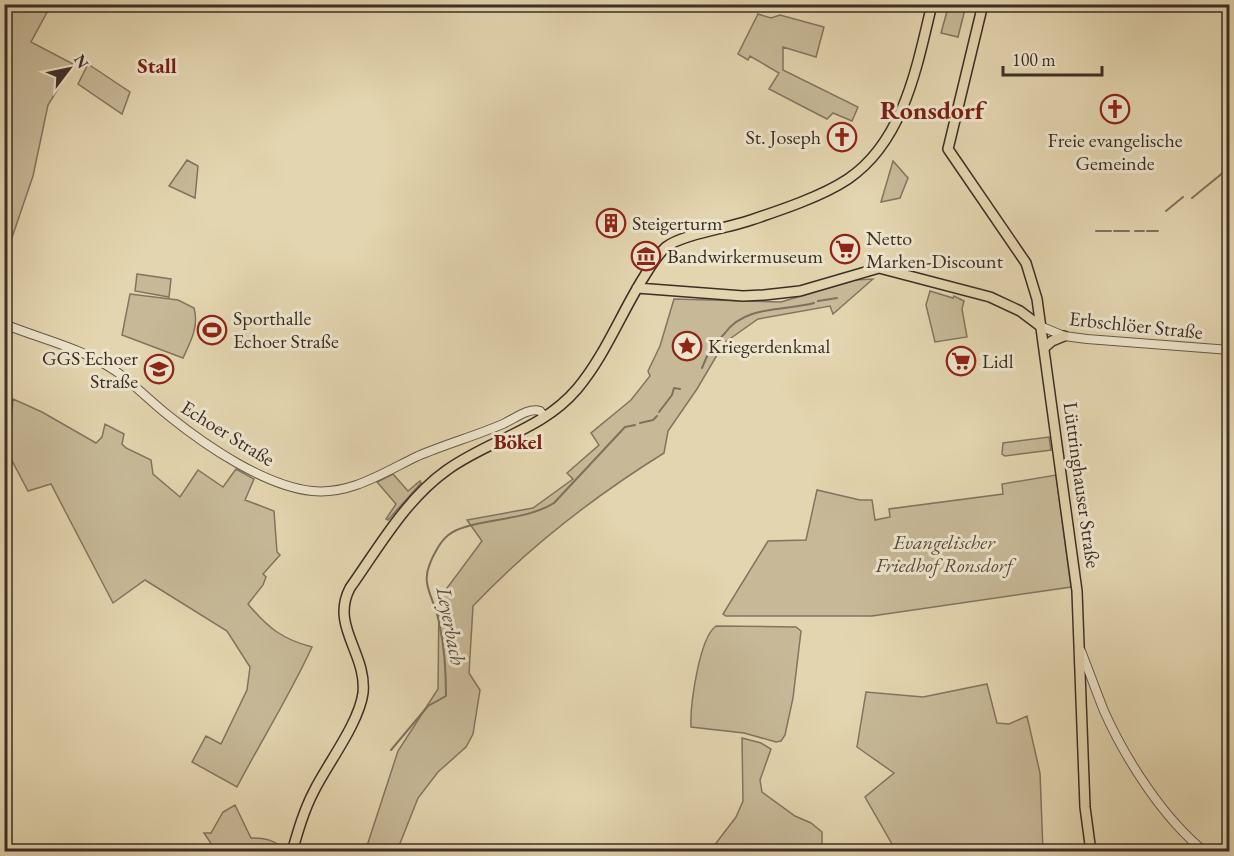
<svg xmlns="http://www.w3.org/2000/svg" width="1234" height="856" viewBox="0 0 1234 856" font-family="'EB Garamond',serif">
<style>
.green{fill:#c7b998;stroke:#827460;stroke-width:1.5}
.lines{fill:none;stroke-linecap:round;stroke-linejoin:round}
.stream{stroke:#7e715d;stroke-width:2}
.minor-casing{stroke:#66584a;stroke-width:10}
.major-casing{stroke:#3c2f28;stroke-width:12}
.minor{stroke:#ede4cb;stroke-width:8}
.major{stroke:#e3d5af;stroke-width:9}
.labels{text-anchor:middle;stroke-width:6;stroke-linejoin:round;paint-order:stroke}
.poi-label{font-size:20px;fill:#3c2f28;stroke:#ede4cb;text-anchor:start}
.street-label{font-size:20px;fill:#3c2f28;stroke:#ede4cb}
.park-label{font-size:20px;font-style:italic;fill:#584b3e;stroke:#ede4cb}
.neighbourhood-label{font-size:21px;font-weight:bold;fill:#7a1f14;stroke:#ede4cb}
.water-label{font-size:21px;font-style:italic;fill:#584a3e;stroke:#ede4cb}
.district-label{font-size:26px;font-weight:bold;fill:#7a1f14;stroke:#ede4cb}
</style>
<rect width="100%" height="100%" fill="#e3d5af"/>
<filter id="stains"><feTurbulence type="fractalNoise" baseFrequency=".00333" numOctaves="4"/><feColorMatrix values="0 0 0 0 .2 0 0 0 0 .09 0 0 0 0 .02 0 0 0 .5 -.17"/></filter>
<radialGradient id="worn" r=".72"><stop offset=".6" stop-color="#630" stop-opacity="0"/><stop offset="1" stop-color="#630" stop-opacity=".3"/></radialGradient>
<path class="green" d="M949 4 953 5 957 9 966 5 958 37 941 33Z
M4 5H51L31 42 73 64 48 105 33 176 5 258Z
M758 14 771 18 780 15 824 27 816 57 783 47V70L858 107 852 121 833 113 827 119 769 89 779 73 750 56 748 60 738 54Z
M88 64 130 92 122 114 78 84Z
M187 160 198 166 195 198 169 186Z
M893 161 908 178 900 198 881 202Z
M137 274 171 279 169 297 135 291Z
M873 279 833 314 830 306 758 319 724 343 697 389 668 431 664 453C595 496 529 547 473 606L469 673 480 690 473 734 466 747 438 772 418 798 397 851 365 852 398 751 438 689 439 599 482 541 467 520 533 508 573 479 567 473 599 445 591 433 631 400 650 376 648 371 660 346 674 299 781 302 855 280Z
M930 291 953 298 954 296 964 301 962 309 967 337 935 342 926 305Z
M130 294 178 300 194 308C199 326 191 341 183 358L122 335Z
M13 399 42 412 96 443 102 437 105 424 124 434 122 444 126 448 151 460 153 474 180 497 198 470 223 487 236 469 254 479 245 500 274 511 277 552 280 555 263 574 266 577 263 585 248 604C268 628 282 639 312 647 290 695 261 741 237 787L192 762 206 736 221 744 247 690 250 667 227 631 145 580 113 603 51 484 28 491 8 453Z
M1049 437 1051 450 1005 456 1002 454 1003 443Z
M393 474 408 491 420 481 421 483 388 520 386 519 396 504 377 482Z
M1056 475 1071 587 872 616H726L723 614 768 541 806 540 817 490 860 500H872L875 520 890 517 889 509 1003 494 1002 484Z
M716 626 796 627 801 631 793 698 785 735 781 741 776 742 744 733 691 727C690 706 699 638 716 626Z
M987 684 997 723 1009 724 1027 716 1040 773 1043 851H896L865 797 894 773 857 747 866 692 923 697Z
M742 738 761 743 771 749 760 780 762 792 795 816 811 823 822 832V849L820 851H710L736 817 743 801Z
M235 805 251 838C267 838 274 840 287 851H216L204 833H211L223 812Z"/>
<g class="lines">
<path class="stream" d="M1192 198 1230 167
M1166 211 1183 197
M1096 231H1111
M1114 231H1129
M1135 231H1144
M1147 231H1158
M818 301 837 298
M702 368 708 354 713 351C714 343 720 339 725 333 745 305 785 311 814 303
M659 412 672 395 674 388 680 389
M640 423 653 420 657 416
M391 750 428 706 446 696C446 673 445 651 440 627 434 590 415 587 437 549 444 537 451 531 465 527 494 518 528 519 554 503L625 427 635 425"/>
<g class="minor-casing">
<path id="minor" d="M4 324C43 340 83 348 117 372 135 385 151 402 169 416 206 446 265 486 312 491 351 495 384 472 418 456 446 444 475 436 503 424 514 419 529 407 540 411L545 417
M1040 326 1064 336 1087 339 1230 350
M1081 651C1089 671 1096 691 1104 711 1126 760 1163 818 1205 852"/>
</g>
<g class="major-casing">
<path id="major" d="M983 4 948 149 1026 263 1037 299 1077 591 1085 807 1091 852
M637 288 743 296 764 295 800 291 879 268 990 297 1020 311 1040 326
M1045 347 1052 341 1064 336
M292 852C298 831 304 810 314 791 328 763 359 723 363 693 367 653 330 626 350 588 379 547 406 499 447 470 490 439 541 431 577 389 604 357 620 316 642 280 649 269 656 256 666 247 681 235 727 228 748 221 778 211 821 197 848 179 904 141 917 66 932 4"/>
</g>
<use href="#minor" class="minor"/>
<use href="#major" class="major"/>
</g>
<defs>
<g id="church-ring" transform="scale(1.5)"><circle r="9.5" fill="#ede4cb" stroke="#8f2418" stroke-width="1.5"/><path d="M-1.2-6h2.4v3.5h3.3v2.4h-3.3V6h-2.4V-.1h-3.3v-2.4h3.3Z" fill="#8f2418"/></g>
<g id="building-ring" transform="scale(1.5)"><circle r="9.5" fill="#ede4cb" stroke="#8f2418" stroke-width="1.5"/><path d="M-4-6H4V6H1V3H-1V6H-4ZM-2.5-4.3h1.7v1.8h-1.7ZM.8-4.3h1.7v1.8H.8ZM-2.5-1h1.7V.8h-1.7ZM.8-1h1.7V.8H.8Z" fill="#8f2418"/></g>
<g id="supermarket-ring" transform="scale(1.5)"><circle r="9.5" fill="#ede4cb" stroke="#8f2418" stroke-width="1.5"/><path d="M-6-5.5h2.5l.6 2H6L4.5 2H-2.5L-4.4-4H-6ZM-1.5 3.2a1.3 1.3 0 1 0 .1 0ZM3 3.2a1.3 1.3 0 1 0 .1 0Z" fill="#8f2418"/></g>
<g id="museum-ring" transform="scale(1.5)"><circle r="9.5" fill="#ede4cb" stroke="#8f2418" stroke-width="1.5"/><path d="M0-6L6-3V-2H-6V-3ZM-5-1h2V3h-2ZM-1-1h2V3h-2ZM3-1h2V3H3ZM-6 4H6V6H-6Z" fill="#8f2418"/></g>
<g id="stadium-ring" transform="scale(1.5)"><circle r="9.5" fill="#ede4cb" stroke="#8f2418" stroke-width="1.5"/><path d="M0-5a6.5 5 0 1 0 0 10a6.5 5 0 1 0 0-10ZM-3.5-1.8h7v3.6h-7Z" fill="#8f2418"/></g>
<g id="sight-ring" transform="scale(1.5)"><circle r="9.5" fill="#ede4cb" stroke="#8f2418" stroke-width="1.5"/><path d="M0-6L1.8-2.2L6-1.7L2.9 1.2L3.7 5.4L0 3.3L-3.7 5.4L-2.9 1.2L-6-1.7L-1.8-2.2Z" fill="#8f2418"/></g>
<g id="school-ring" transform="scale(1.5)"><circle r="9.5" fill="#ede4cb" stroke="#8f2418" stroke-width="1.5"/><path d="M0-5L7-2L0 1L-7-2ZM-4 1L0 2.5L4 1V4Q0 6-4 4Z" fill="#8f2418"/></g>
</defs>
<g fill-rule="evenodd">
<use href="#church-ring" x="1115" y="109"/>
<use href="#church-ring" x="842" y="137"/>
<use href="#building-ring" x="611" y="223"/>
<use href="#supermarket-ring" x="845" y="249"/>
<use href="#museum-ring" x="646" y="256"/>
<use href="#stadium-ring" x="212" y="330"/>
<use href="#sight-ring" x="687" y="346"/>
<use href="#supermarket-ring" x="961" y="361"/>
<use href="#school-ring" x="159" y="369"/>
</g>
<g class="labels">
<g class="poi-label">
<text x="821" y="144" text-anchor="end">St. Joseph</text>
<text x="1115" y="147" text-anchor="middle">Freie evangelische<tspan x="1115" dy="23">Gemeinde</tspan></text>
<text x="632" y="230">Steigerturm</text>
<text x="866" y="245">Netto<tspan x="866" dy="23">Marken-Discount</tspan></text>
<text x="667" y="263">Bandwirkermuseum</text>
<text x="233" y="325">Sporthalle<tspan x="233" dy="23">Echoer Straße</tspan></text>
<text x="708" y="353">Kriegerdenkmal</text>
<text x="138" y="365" text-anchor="end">GGS Echoer<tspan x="138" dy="23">Straße</tspan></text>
<text x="982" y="368">Lidl</text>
</g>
<g class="street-label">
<text transform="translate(1136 325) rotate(6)" y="7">Erbschlöer Straße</text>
<text transform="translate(228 433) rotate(32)" y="7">Echoer Straße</text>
<text transform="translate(1082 485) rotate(82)" y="7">Lüttringhauser Straße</text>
</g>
<g class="park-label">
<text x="944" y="549">Evangelischer<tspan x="944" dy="23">Friedhof Ronsdorf</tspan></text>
</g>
<g class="neighbourhood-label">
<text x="157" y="73">Stall</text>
<text x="518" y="449">Bökel</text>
</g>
<g class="water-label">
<text transform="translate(451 626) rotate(79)" y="7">Leyerbach</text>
</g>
<g class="district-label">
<text x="932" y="119">Ronsdorf</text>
</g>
</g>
<rect width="1234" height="856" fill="none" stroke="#e3d5af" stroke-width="24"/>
<rect x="6" y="6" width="1222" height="844" fill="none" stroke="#3c2f28" stroke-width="3"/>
<rect x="12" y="12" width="1210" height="832" fill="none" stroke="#3c2f28" stroke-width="1.5"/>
<g transform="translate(69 69) rotate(58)" stroke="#ede4cb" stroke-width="4.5" paint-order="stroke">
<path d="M0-4.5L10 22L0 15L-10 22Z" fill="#3c2f28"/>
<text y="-9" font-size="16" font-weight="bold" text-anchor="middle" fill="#3c2f28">N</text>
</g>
<path d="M1003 66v9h99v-9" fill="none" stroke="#3c2f28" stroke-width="3"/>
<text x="1012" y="66" font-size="18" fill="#3c2f28" stroke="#ede4cb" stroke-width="4.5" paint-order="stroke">100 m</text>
<rect width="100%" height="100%" filter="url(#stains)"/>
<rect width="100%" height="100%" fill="url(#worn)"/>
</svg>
